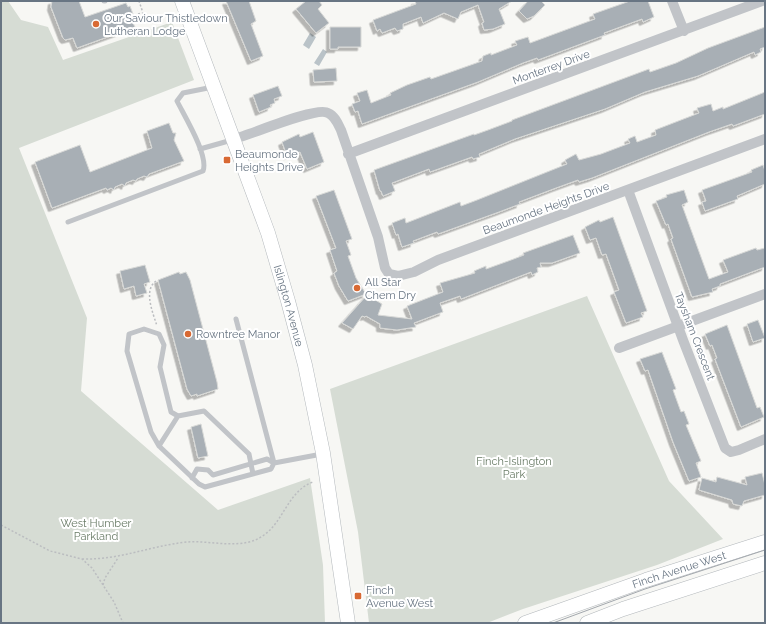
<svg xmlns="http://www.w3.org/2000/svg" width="766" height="624" viewBox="0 0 766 624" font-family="Raleway,sans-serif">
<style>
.green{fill:#d6dcd4}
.water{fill:#bac3c8}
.building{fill:#a8afb5;stroke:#d8d9d7;filter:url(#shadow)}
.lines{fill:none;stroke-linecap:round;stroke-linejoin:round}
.secondary-casing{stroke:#b3b8bc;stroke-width:15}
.path{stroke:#bbbdc0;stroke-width:1.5;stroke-dasharray:2 2;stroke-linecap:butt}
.lane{stroke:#c1c4c8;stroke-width:5}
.street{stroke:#c1c4c8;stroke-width:10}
.secondary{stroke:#fff;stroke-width:14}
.tram{stroke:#a2a7ad;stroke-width:1}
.poi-dot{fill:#d86933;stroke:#fff;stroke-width:1.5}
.labels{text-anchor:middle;stroke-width:4;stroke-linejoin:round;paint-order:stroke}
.poi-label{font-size:11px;fill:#687583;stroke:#fff;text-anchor:start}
.street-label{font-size:11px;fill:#687583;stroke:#fff}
.park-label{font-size:11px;fill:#697b66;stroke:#fff}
</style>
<defs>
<filter id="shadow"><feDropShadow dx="-3.5" dy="3.5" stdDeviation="0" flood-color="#0004"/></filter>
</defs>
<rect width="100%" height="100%" fill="#f7f7f4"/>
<path class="green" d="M1 1H8L21 20 48 27 63 60 172 22 194 80 19 148 87 318 81 391 218 510 310 478 323 565 325 623H1Z
M587 296 669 481 723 539 657 565 523 609 487 623H369L358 532 330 389Z"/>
<path class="water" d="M310 33 316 37 309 49 303 45Z
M323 49 327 52 319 66 314 63Z"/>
<path class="building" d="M52 1H79L85 17 126 3 128 7 130 6 136 22 133 23 135 27 77 48 73 38 65 40 63 38 51 7Z
M226 1H249L256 21 251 24 263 56 251 61Z
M306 1H319L322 5 318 9 329 23 316 33 296 9Z
M415 1H512L499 9 505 24 493 29 484 30 482 23 484 22 478 5 461 12 458 19 444 13 423 23 421 17 403 24V29L397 31 395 28 382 33 380 29 377 31 373 20 416 4Z
M528 1H541L545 5 534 16 527 19 519 11Z
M630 1H648L654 17 643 22 642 19 604 33 605 35 538 60 537 58 523 63 478 82 362 124 358 111 355 112 352 104 360 101 357 93 367 90 371 103 391 95 390 93 407 85 430 77 431 79 482 61 483 56 491 53V55L517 45 515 41 528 37 530 43 595 19 593 14Z
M330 27H361V47H338V49H330Z
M765 27V47L760 49 761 52 755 55 754 52 698 76 645 92 605 109 515 139 479 154 480 157 473 159 472 157 430 172 429 169 392 183 395 191 383 196 381 191H380L374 170 474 134V135L488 130 512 121V120L649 69 650 72 676 63 708 48Z
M336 68 337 81 314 82 313 70Z
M278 86 282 96 274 99 275 103 270 105 271 107 259 112 253 95Z
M765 92V114L733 126 732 124 709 132 592 178 579 182 578 180 556 188 519 202 520 204 499 212 438 234 437 232 413 241 414 243 402 247 398 234 396 235 392 223 405 218 406 223 460 202 461 206 477 200 567 164 565 160 576 154 579 160 601 154 630 143 628 139 635 136 637 142 656 135 655 130 699 113 697 108 711 104 713 111 723 107V109Z
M169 123 173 133H176L174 140 184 161 149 174 147 177 144 176 137 179 136 181 133 180 126 183 125 186 122 184 115 187 114 190 111 188 107 190 106 188 52 208 35 162 80 145 90 172 152 148 147 131Z
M313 132 324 162 307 169 300 152 287 156 282 142 299 134 300 137Z
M763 165 765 171V184L737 196 738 199 705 211 702 202 706 201 702 190 752 172 751 170Z
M334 190 352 239 346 241 351 255 348 256 356 278 366 294 348 301 339 286 334 273 337 271 330 250 336 248 316 196Z
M684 190 688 202 682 205 709 279 728 272 723 260 756 248 757 250 765 248V267L720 284V286L712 289 713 292 692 297 671 239 673 238 668 224 666 225 656 201 667 197 666 195Z
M613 217 647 311 641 313 643 317 626 323 614 292 619 290 606 254 602 255 596 238 590 240 585 227 599 220 600 222Z
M573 235 580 253 552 263H540L541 267 537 268 538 272 532 275 531 272 461 299 460 296 440 303 443 312 414 323 416 327 397 330 380 328V324L366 316 365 317 362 316 353 329 342 323 367 295 382 304 378 315 412 319 407 306 443 292 440 283 475 273 474 271 486 266V269L511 260 524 255 523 253Z
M145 265 150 282 144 284 147 293 136 296 134 286 124 289 120 271Z
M179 272 180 274 186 272 190 280 217 382 218 389 197 396V394L191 396 187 389 158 280Z
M758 320 765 338 753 342 747 324Z
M727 325 757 408 760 407 764 417 741 427 715 359 717 358 712 345 710 346 705 334Z
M662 352 676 389 673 390 681 412 684 411 689 424 686 425 701 461 696 463 701 477 689 481 673 442 648 370 645 371 640 359Z
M201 424 208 456 198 458 191 427Z
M762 473 765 485V495L744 501 742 506 733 504 732 500 699 490 702 478 716 482 717 477 747 485 745 477Z"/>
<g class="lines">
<g class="secondary-casing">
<g id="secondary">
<path id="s1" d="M182 1 268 233 288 301 305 365 323 453 348 623"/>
<path id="s2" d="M525 623 646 580 765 542"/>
<path d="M587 623 623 609 765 563"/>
</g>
</g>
<path class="path" d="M138 14 143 13 139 1
M156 281C143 290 153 313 157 326
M1 525 50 551 82 559 92 568 114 602 123 623
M82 559C121 560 149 546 187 542 211 540 243 551 264 535 284 521 288 491 313 482
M103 585 105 578 118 558"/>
<path class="lane" d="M104 1H105
M200 149 232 140
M68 222 203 171C209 156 185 117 177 101L183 93 213 87
M236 319 274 463 271 469 205 487 199 484 159 446 178 416 204 411 249 454 253 474
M159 446 151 432 127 351 129 334 144 329 159 334 164 345 160 367 171 412 178 416
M192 478 197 469 208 470 213 475 267 459 274 463 322 454"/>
<path class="street" d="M672 1 684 31
M234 139C250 135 317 106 328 113 335 116 338 124 341 130L378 237 385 268 389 274 398 276 414 272 438 260 765 139
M348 154 762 1
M628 190 683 340 725 448 731 452 739 450 765 439
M619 348 765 294"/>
<use href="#secondary" class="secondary"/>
<path class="tram" d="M553 623 645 589 765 550"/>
</g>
<g class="poi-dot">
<circle cx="96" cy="24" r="4"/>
<rect x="223" y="156" width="8" height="8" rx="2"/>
<circle cx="357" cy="288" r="4"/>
<circle cx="188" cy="334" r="4"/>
<rect x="354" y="592" width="8" height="8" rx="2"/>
</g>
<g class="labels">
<g class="poi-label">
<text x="104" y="22">Our Saviour Thistledown<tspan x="104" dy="13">Lutheran Lodge</tspan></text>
<text x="235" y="158">Beaumonde<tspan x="235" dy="13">Heights Drive</tspan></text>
<text x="365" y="286">All Star<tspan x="365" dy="13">Chem Dry</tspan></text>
<text x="196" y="338">Rowntree Manor</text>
<text x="366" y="594">Finch<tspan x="366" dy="13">Avenue West</tspan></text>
</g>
<g class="street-label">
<text transform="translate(551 67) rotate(-20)" y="4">Monterrey Drive</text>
<text transform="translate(546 208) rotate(-20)" y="4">Beaumonde Heights Drive</text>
<text dy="4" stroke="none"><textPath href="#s1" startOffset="323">Islington Avenue</textPath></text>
<text transform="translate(695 336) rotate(69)" y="4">Taysham Crescent</text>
<text dy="4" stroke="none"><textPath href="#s2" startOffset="163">Finch Avenue West</textPath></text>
</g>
<g class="park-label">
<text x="514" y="465">Finch-Islington<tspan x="514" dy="13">Park</tspan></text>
<text x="96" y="527">West Humber<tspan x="96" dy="13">Parkland</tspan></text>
</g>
</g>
<rect width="766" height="624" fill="none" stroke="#687583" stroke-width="4"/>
</svg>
